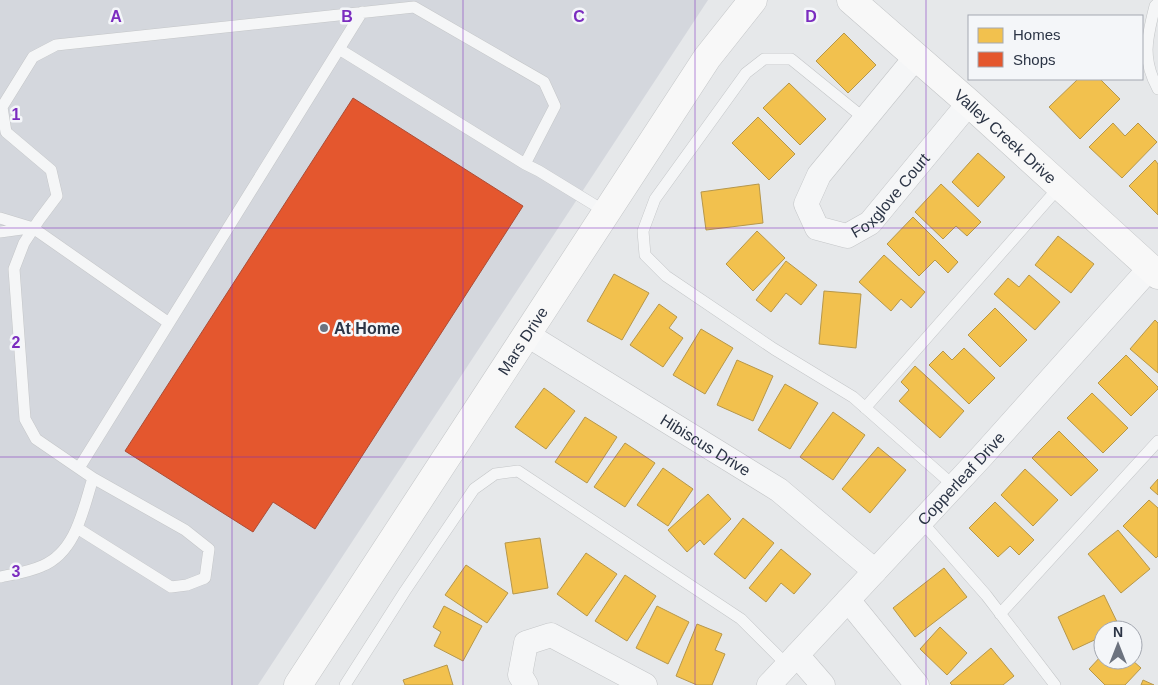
<svg xmlns="http://www.w3.org/2000/svg" width="1158" height="685" viewBox="0 0 1158 685" font-family="Arial,sans-serif">
<style>
.built{fill:#d4d7dd}
.homes{fill:#f2c14e;stroke:#b6974b}
.shops{fill:#e4572e;stroke:#ac4c35}
.lines{fill:none;stroke-linecap:round;stroke-linejoin:round}
.lane-casing{stroke:#c4c6c8;stroke-width:12}
.street-casing{stroke:#c4c6c8;stroke-width:25}
.secondary-casing{stroke:#c4c6c8;stroke-width:29}
.lane{stroke:#f5f6f7;stroke-width:11}
.street{stroke:#f5f6f7;stroke-width:24}
.secondary{stroke:#f8f8f8;stroke-width:28}
.grid{fill:none;stroke:#7b2cbf;stroke-width:1;stroke-opacity:0.55}
.poi-dot{fill:#6c737f;stroke:#f4f6f9;stroke-width:2}
.labels{text-anchor:middle;stroke-width:5;stroke-linejoin:round;paint-order:stroke}
.street-label{font-size:16px;fill:#2b3445;stroke:#f4f6f9}
.poi-label{font-size:16px;font-weight:bold;fill:#2b3445;stroke:#f4f6f9;text-anchor:start}
.grid-label{font-size:16px;text-anchor:middle;font-weight:bold;fill:#7b2cbf;stroke:#f4f6f9;stroke-width:5;stroke-linejoin:round;paint-order:stroke}
</style>
<rect width="100%" height="100%" fill="#e6e8ea"/>
<path class="built" d="M0 0H708L258 685H0Z"/>
<path class="homes" d="M844 33 876 65 848 93 816 61Z
M1078 79H1100L1120 99 1080 139 1049 107Z
M789 83 826 119 800 145 763 108Z
M758 117 795 154 769 180 732 143Z
M1113 123 1125 136 1138 123 1157 142 1122 178 1089 147Z
M978 153 1005 177 978 207 952 182Z
M1155 160 1158 164V215L1129 186Z
M759 184 763 223 706 230 701 192Z
M941 184 981 222 967 236 956 226 943 239 915 212Z
M913 217 958 262 948 273 935 260 919 276 887 244Z
M757 231 785 258 753 291 726 264Z
M1058 236 1094 264 1071 293 1035 265Z
M884 255 925 292 911 308 901 299 891 311 859 282Z
M786 261 817 285 801 305 786 293 771 312 756 300Z
M614 274 649 293 622 340 587 321Z
M1029 275 1060 302 1035 330 994 294 1008 278 1019 287Z
M824 291 861 294 856 348 819 344Z
M659 304 677 317 669 328 683 338 663 367 630 345Z
M995 308 1027 340 1000 367 968 335Z
M1155 320 1158 323V373L1130 349Z
M701 329 733 348 705 394 673 375Z
M964 348 995 378 969 404 929 365 943 351 952 360Z
M1126 355 1158 387V389L1131 416 1098 383Z
M737 360 773 376 753 421 717 405Z
M915 366 964 411 940 438 899 401 909 390 901 382Z
M785 384 818 403 790 449 758 430Z
M544 388 575 411 546 449 515 427Z
M1092 393 1128 428 1103 453 1067 418Z
M833 412 865 435 833 480 800 457Z
M585 417 617 437 587 483 555 462Z
M1059 431 1098 470 1071 496 1032 458Z
M625 443 655 463 625 507 594 487Z
M878 447 906 470 870 513 842 489Z
M663 468 693 489 668 526 637 505Z
M1025 469 1058 500 1033 526 1001 495Z
M1158 479V495L1150 488Z
M708 494 731 519 704 545 700 540 687 552 668 530Z
M1149 500 1158 508V556L1156 558 1123 526Z
M995 502 1034 540 1019 555 1010 546 998 557 969 528Z
M743 518 774 543 745 579 714 554Z
M1118 530 1150 569 1121 593 1088 554Z
M540 538 548 588 513 594 505 543Z
M781 549 811 574 794 594 781 583 766 602 749 588Z
M586 553 617 574 587 616 557 594Z
M466 565 508 593 487 623 445 595Z
M944 568 967 597 915 637 893 608Z
M625 575 656 596 627 641 595 621Z
M1104 595 1120 628 1103 630V636L1073 650 1058 617Z
M444 606 482 626 463 661 434 646 441 632 433 627Z
M657 606 689 622 668 664 636 648Z
M697 624 722 634 715 650 725 654 712 685H697L676 676Z
M940 627 967 653 947 675 920 649Z
M991 648 1014 676 1003 685H952L950 683Z
M1103 654V660H1132L1141 668 1125 685H1105L1089 669Z
M447 665 453 685H405L403 680Z
M1143 680 1154 685H1141Z"/>
<path class="shops" d="M353 98 523 206 315 529 273 502 253 532 125 451Z"/>
<g class="lines">
<g class="lane-casing">
<path id="lane" d="M1158 3 1155 6C1147 38 1141 58 1158 89
M339 49 525 164
M865 119 791 59H764L746 73 655 199 643 231 645 255 666 276 774 349 853 397 954 486
M0 218 33 228 169 323 79 468
M0 232 29 228
M169 323 362 12
M865 408 1060 186
M921 521 986 595 1055 685
M77 528 171 587 187 585 205 578 209 549 185 530 93 478
M0 577C14 574 29 572 42 566 76 552 83 510 93 478L36 439 25 419 14 269 24 243 39 220 57 196 51 170 6 132 2 107 33 57 56 45 414 7 544 82 555 106 525 164 539 171 606 212
M1000 614 1158 441
M345 685 405 591 474 489 495 474 518 471 741 619 787 665"/>
</g>
<g class="street-casing">
<g id="street">
<path id="s1" d="M916 57 819 175 806 204 817 228 847 236 870 223 969 103"/>
<path id="s2" d="M526 334 779 490 875 571"/>
<path d="M848 600 917 685"/>
<path d="M797 655 823 685"/>
<path d="M526 685 520 675 526 643 551 635 645 685"/>
<path id="s3" d="M769 685 982 456 1150 268"/>
</g>
</g>
<g class="secondary-casing">
<g id="secondary">
<path id="s4" d="M851 0 969 103 1158 275"/>
<path id="s5" d="M298 685 707 58 753 0"/>
</g>
</g>
<use href="#lane" class="lane"/>
<use href="#street" class="street"/>
<use href="#secondary" class="secondary"/>
</g>
<path class="grid" d="M232 0V685M463 0V685M695 0V685M926 0V685M0 228H1158M0 457H1158"/>
<circle class="poi-dot" cx="324" cy="328" r="5"/>
<g class="labels">
<g class="street-label">
<text dy="6" stroke="none"><textPath href="#s4" startOffset="206">Valley Creek Drive</textPath></text>
<text dy="6" stroke="none"><textPath href="#s1" startOffset="302">Foxglove Court</textPath></text>
<text dy="6" stroke="none"><textPath href="#s5" startOffset="411">Mars Drive</textPath></text>
<text dy="6" stroke="none"><textPath href="#s2" startOffset="211">Hibiscus Drive</textPath></text>
<text dy="6" stroke="none"><textPath href="#s3" startOffset="282">Copperleaf Drive</textPath></text>
</g>
<g class="poi-label">
<text x="334" y="334">At Home</text>
</g>
</g>
<g class="grid-label">
<text x="116" y="22">A</text>
<text x="347" y="22">B</text>
<text x="579" y="22">C</text>
<text x="811" y="22">D</text>
<text x="16" y="120">1</text>
<text x="16" y="348">2</text>
<text x="16" y="577">3</text>
</g>
<rect x="968" y="15" width="175" height="65" fill="#f4f6f9" stroke="#a4a8b1"/>
<rect x="978" y="28" width="25" height="15" fill="#f2c14e" stroke="#a4a8b1"/>
<text x="1013" y="40" font-size="15" fill="#2b3445">Homes</text>
<rect x="978" y="52" width="25" height="15" fill="#e4572e" stroke="#a4a8b1"/>
<text x="1013" y="65" font-size="15" fill="#2b3445">Shops</text>
<g transform="translate(1118 645)"><circle r="24" fill="#f4f6f9" stroke="#a4a8b1"/>
<path d="M0-4L9 19L0 12L-9 19Z" fill="#6c737f"/>
<text y="-8" font-size="14" font-weight="bold" text-anchor="middle" fill="#2b3445">N</text>
</g>
</svg>
